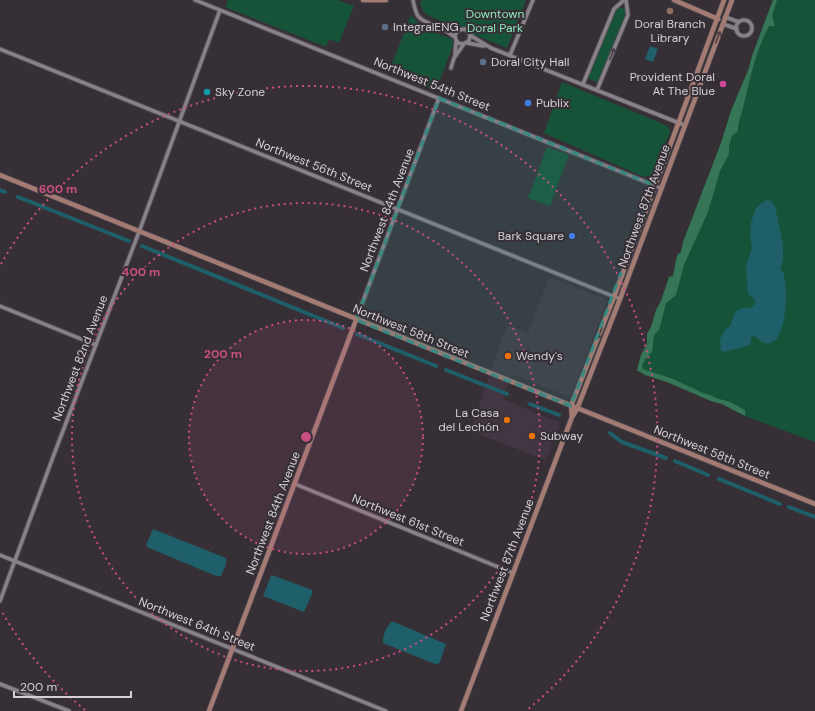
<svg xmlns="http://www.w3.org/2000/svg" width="815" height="711" viewBox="0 0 815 711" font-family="'DM Sans',sans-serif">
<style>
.built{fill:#423642}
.green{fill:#165439}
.forest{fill:#367556}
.water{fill:#1e5f6a}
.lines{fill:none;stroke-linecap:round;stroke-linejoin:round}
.canal{stroke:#1e5f6a;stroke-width:4}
.street-casing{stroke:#514b51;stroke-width:5.5}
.secondary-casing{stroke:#514b51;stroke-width:6}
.street{stroke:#89818a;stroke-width:3.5}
.secondary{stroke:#a47b73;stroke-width:4.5}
.oneway{stroke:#4c3e42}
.oneway2{stroke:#473f47}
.marked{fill:#378883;fill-opacity:0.2;stroke:#378883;stroke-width:3;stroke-dasharray:8 5;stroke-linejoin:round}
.ring{fill:none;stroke:#c84f80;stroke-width:2;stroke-dasharray:2 4}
.education-dot{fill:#8d6e63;stroke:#362f36;stroke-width:1.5}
.service-dot{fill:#5c6f8a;stroke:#362f36;stroke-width:1.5}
.hotel-dot{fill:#d1479c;stroke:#362f36;stroke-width:1.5}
.culture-dot{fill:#0f9aa8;stroke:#362f36;stroke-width:1.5}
.shop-dot{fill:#3f7fe0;stroke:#362f36;stroke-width:1.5}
.food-dot{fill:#e8710a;stroke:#362f36;stroke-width:1.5}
.labels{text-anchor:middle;stroke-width:4;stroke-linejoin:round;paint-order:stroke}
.park-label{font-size:12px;fill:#8ae8b7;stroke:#362f36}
.poi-label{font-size:12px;fill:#d5d0d5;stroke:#362f36;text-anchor:start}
.street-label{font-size:12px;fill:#d5d0d5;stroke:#362f36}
.centre{fill:#c84f80;stroke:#362f36;stroke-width:2}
.ring-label{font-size:12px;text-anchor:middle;font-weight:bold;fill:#c84f80;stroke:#362f36;stroke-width:4;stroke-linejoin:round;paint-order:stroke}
</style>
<rect width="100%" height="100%" fill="#362f36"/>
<path class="built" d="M549 277 600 297H603L606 299 607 301 571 396H568L512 374 503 399 560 423 546 460 470 431 507 325 528 333Z"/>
<path class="green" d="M228 0H338L354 6 339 43 329 39 326 47 225 7Z
M422 0H526L507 48 473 34 472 30 466 26 456 27 429 16 423 11 420 3Z
M773 0H815V442L745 416 722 404 711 401 667 382 641 373 637 370 641 355 647 344V334L651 327 656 310 661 301 669 277 673 276C675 268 675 261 678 254L681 252 683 242 721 143 731 111 749 68 752 56Z
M619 7 625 9 627 14 599 83 587 78 615 9Z
M411 15C421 29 437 33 452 39L454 43 437 88 434 90 397 75 400 68 392 64Z
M562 82 668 126 670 132 653 175 644 177 544 133Z
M547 147 569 155 550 206 528 198Z"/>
<path class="forest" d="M773 0H777L772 16 775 26H769C756 50 750 78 744 104 742 114 738 120 738 131L732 136 729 146V154L720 171 708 212 684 265 676 295 666 303 659 330 654 335 652 352 646 358 642 365 643 369 673 379 703 393 710 395 716 398 730 402 745 410V416L722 404 711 401 667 382 645 375 637 370 641 355 647 344V334L651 327 656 310 661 301 669 277 673 276C675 268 675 261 678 254L681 252 683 242 721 143 731 111 749 68 752 56Z"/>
<path class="water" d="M650 46 658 49 653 62 645 59Z
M766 200 771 201 775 206 783 245V260L780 268C782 270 784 273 784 276 788 290 787 339 770 343 762 345 759 338 753 335L751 338 750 345 724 352 721 350 720 340 724 331 731 325C734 313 736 306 750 308L755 304V300L748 294 746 267 752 248 750 236 751 222 756 208Z
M153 529 226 558V565L221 576H216L149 548 146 545Z
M272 575 312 590V594L304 612 263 596 270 578Z
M391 622H394L446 644 440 662 437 664H435L383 643C382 636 387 627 391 622Z"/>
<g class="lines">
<path class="canal" d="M0 190 5 192
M18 197 129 241
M142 246 343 328
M357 334 436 366
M446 370 507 394
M530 404 559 415
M610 433 622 442 666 458
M675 461 708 475
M719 479 780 504
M789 507 815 517"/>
<g class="street-casing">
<path id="street" d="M195 0 661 188
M413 0C414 5 415 11 418 16 424 24 448 30 458 30
M725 17 739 22
M736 28a8 8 0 1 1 16 0a8 8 0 1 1-16 0Z
M723 24 737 29
M443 29 455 37
M470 35 469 41 463 44 458 43C454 38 454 33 459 30L465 29 473 37 491 48 684 125
M467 43 484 46
M0 49 620 299
M455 55 456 42
M510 55 533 0
M451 68 454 58 464 44
M583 84 614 9 624 0
M597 90 628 15 626 0
M0 306 96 345
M356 320 439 98
M295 484 513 573
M0 555 386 711
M0 601 53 457 139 232 220 10
M0 684 69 711"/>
</g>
<g class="secondary-casing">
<path id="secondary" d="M363 0H386
M674 0 718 19
M0 175 815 504
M572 417 571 406 614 297 724 0
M209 711 356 320
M461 711 572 417 577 409 620 299 732 0"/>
</g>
<use href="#street" class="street"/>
<use href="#secondary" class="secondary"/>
</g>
<defs><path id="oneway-shaft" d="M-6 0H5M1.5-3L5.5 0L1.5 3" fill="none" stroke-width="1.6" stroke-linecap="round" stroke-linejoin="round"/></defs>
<g class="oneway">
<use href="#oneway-shaft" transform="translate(718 37) rotate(-69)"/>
<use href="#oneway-shaft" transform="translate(600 333) rotate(111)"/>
</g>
<use class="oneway2" href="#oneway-shaft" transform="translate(612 54) rotate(-68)"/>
<path class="marked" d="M439 98 654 185 571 406 356 320Z"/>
<circle cx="306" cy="437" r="117" fill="#c84f80" fill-opacity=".12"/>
<g class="ring">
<circle cx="306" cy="437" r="117"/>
<circle cx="306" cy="437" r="234"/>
<path d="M85 710A351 351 0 0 1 1 610M1 264A351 351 0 1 1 527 710"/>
</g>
<circle class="education-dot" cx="670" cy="11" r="4"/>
<g class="service-dot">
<circle cx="385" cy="27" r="4"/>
<circle cx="483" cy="62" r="4"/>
</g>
<circle class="hotel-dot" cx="723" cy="84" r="4"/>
<circle class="culture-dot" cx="207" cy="92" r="4"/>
<g class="shop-dot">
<circle cx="528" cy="103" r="4"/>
<circle cx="572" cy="236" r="4"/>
</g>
<g class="food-dot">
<circle cx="508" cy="356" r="4"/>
<circle cx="507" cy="420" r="4"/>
<circle cx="532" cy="436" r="4"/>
</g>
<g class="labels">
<g class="park-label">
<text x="495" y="18">Downtown<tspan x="495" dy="14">Doral Park</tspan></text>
</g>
<g class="poi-label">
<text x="670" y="28" text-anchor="middle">Doral Branch<tspan x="670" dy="14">Library</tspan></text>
<text x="393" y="31">IntegralENG</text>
<text x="491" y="66">Doral City Hall</text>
<text x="715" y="81" text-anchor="end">Provident Doral<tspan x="715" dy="14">At The Blue</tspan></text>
<text x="215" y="96">Sky Zone</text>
<text x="536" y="107">Publix</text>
<text x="564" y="240" text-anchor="end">Bark Square</text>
<text x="516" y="360">Wendy's</text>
<text x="499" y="417" text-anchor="end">La Casa<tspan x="499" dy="14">del Lechón</tspan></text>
<text x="540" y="440">Subway</text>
</g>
<g class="street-label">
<text transform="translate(432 84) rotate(22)" y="4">Northwest 54th Street</text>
<text transform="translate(314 165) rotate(22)" y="4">Northwest 56th Street</text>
<text transform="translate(644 206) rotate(-70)" y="4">Northwest 87th Avenue</text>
<text transform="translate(387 210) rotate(-69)" y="4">Northwest 84th Avenue</text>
<text transform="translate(411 331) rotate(22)" y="4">Northwest 58th Street</text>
<text transform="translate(80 358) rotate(-69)" y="4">Northwest 82nd Avenue</text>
<text transform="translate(712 452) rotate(22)" y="4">Northwest 58th Street</text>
<text transform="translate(273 513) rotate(-69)" y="4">Northwest 84th Avenue</text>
<text transform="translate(408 520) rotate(22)" y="4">Northwest 61st Street</text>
<text transform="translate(507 560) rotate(-69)" y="4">Northwest 87th Avenue</text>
<text transform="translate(197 624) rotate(22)" y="4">Northwest 64th Street</text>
</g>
</g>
<circle cx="306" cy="437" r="6" class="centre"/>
<g class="ring-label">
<text x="58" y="193">600 m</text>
<text x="141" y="276">400 m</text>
<text x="223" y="358">200 m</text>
</g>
<path d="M14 691v6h117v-6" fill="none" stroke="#d5d0d5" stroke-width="2"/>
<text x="20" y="691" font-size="12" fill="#d5d0d5" stroke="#362f36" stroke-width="3" paint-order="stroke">200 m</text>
</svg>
